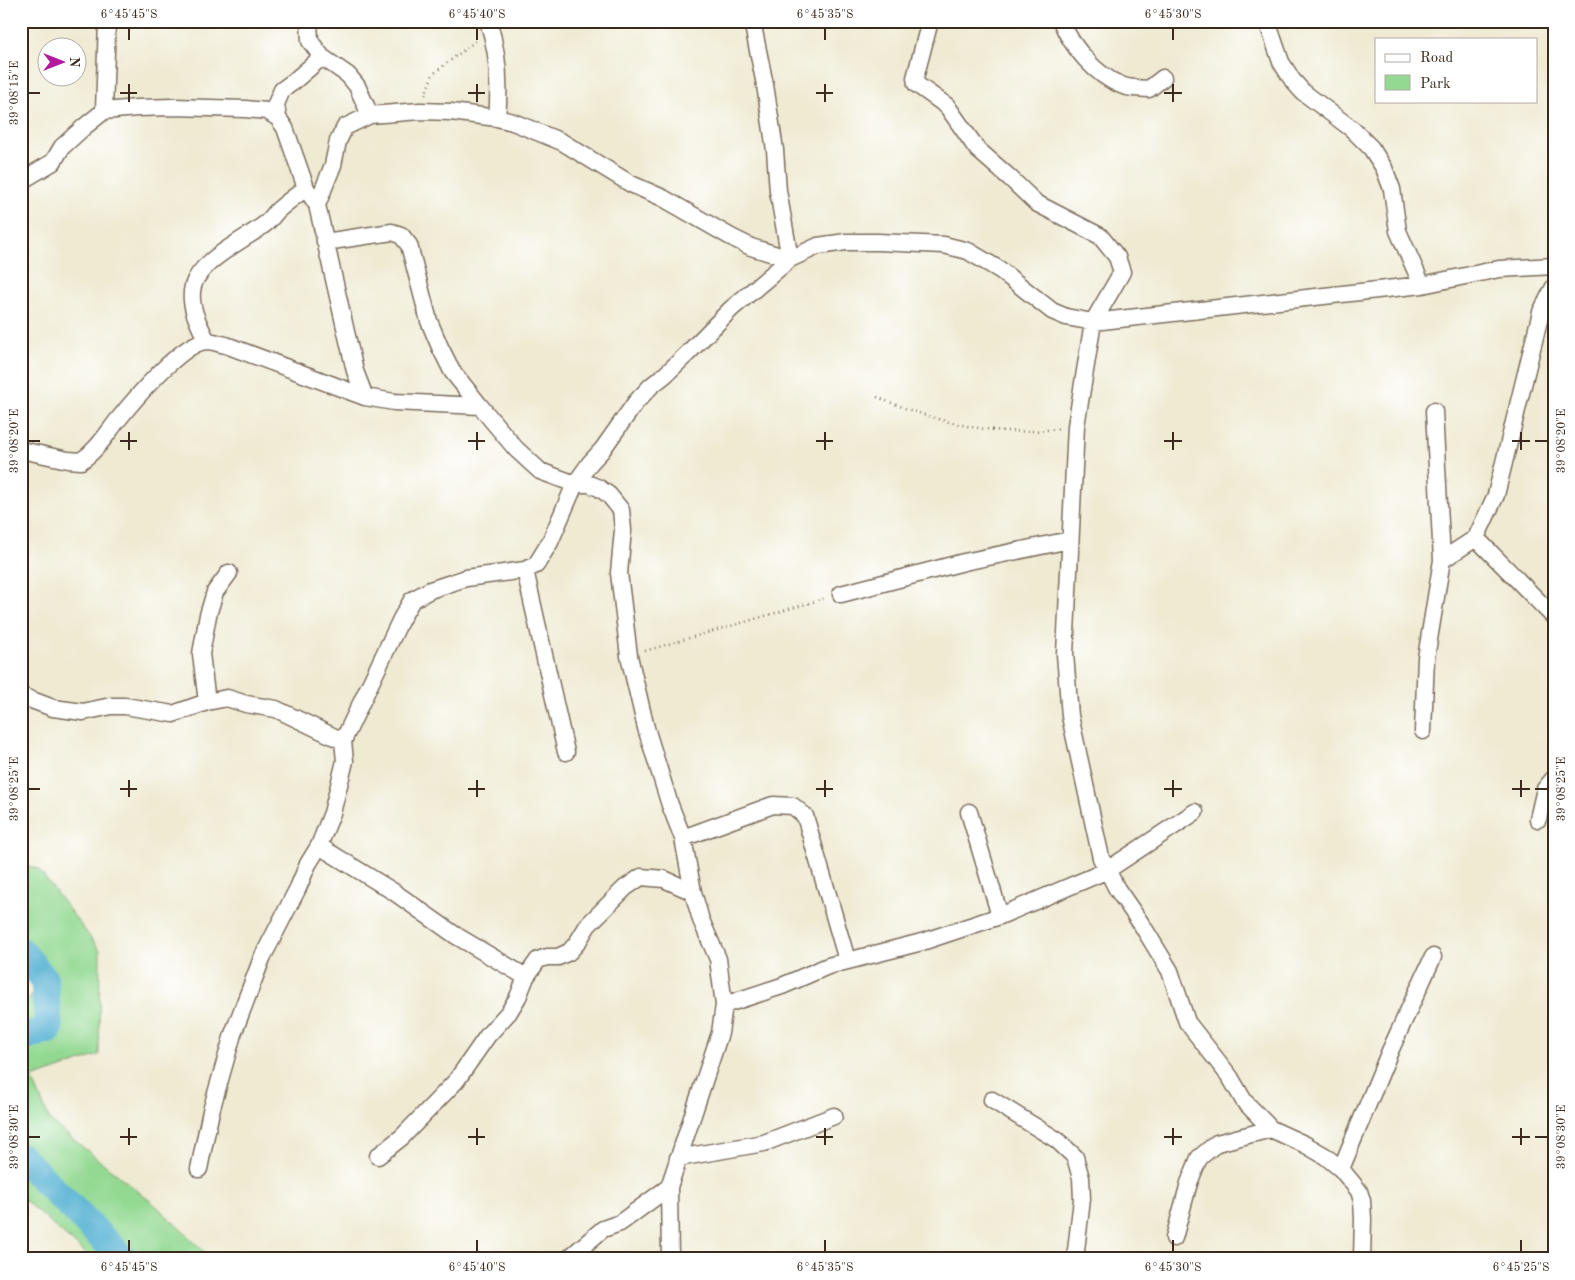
<svg xmlns="http://www.w3.org/2000/svg" width="1575" height="1280" viewBox="0 0 1575 1280" font-family="'Old Standard TT',serif">
<style>
.green{fill:#93d992;stroke:#678258}
.lines{fill:none;stroke-linecap:round;stroke-linejoin:round}
.river{stroke:#55b1d3;stroke-width:28}
.street-casing{stroke:#7a6d5d;stroke-width:19}
.path{stroke:#7a6d5d;stroke-width:2.5;stroke-dasharray:1 4;stroke-linecap:butt}
.street{stroke:#fff;stroke-width:16}
.ticks{fill:none;stroke:#3b2a1e;stroke-width:2}
.neatline{fill:none;stroke:#3b2a1e;stroke-width:2}
.ticks-label{font-size:12px;text-anchor:middle;fill:#3b2a1e}
</style>
<rect width="100%" height="100%" fill="#fff"/>
<filter id="ink" filterUnits="userSpaceOnUse"><feTurbulence type="fractalNoise" baseFrequency=".02" numOctaves="2"/><feDisplacementMap in="SourceGraphic" scale="10" xChannelSelector="R" yChannelSelector="G"/><feConvolveMatrix kernelMatrix="1 2 1 2 8 2 1 2 1" color-interpolation-filters="sRGB"/></filter>
<filter id="wash" filterUnits="userSpaceOnUse"><feTurbulence type="fractalNoise" baseFrequency=".0096" numOctaves="4" result="noise"/><feDisplacementMap in="SourceGraphic" scale="20" xChannelSelector="R" yChannelSelector="G"/><feGaussianBlur stdDeviation="1.12" result="paint"/><feColorMatrix in="noise" values="0 0 0 0 0 0 0 0 0 0 0 0 0 0 0 0 0 1.4 0 .05"/><feComposite in="paint" operator="in"/></filter>
<g filter="url(#wash)">
<rect width="100%" height="100%" fill="#efead2"/>
<path class="green" d="M21 864 38 869 100 950 99 1055 32 1078 50 1121 153 1203 212 1259H92L21 1197V1014L42 975 21 954Z"/>
<g class="lines">
<path class="river" d="M21 951 44 979 49 1030 21 1037
M21 1157 123 1259"/>
</g>
</g>
<g filter="url(#ink)">
<g class="lines">
<g class="street-casing">
<path id="street" d="M309 21 310 41 322 57 348 75 357 86 370 115
M488 21C499 53 500 85 497 118
M930 21 915 78 916 84 947 106 977 149 1010 178 1036 203 1100 236 1117 257 1122 272 1093 322 1076 426 1065 654 1070 716 1101 858 1117 889 1142 925 1170 971 1187 1022 1230 1077 1244 1101 1271 1129 1306 1145 1325 1156 1341 1169 1359 1191 1362 1201 1363 1219 1362 1259
M1061 21C1072 47 1095 75 1121 85 1129 89 1140 88 1149 89L1163 78
M1267 21 1281 62 1293 81 1303 92 1352 129 1371 148 1384 168 1392 189 1398 231 1422 285
M104 111 107 21
M278 118 276 104 282 90 293 82 322 57
M21 181 53 162 62 147 84 127 104 111 137 108 173 107 245 109 267 111 278 118 285 128 306 188 317 205
M325 242 392 232 401 235 409 245 429 321 440 347 452 371 480 406 516 449 540 471 575 484H589L599 488 609 495 621 510 623 530 619 573 629 656 646 728 670 805 683 838 693 892 701 920 718 959 724 1005 720 1033 669 1187 670 1259
M207 341C199 325 188 305 193 286 200 260 245 240 265 224 270 220 274 214 278 210 287 202 297 195 306 188
M365 397 355 371 317 205 333 165 338 141 345 127 370 115 420 111 451 112 497 118 513 122 562 142 631 184 663 198 731 237 751 247 790 259 778 191 775 150 765 85 752 21
M21 450 68 460 81 461C96 451 106 435 117 421 133 401 182 342 207 341 213 341 220 344 226 345L365 397 394 402 480 406
M1476 538 1554 617
M1442 560 1476 538 1496 495 1541 312 1554 287
M525 570 566 752
M841 594 964 562 1070 540
M21 696 53 708 83 712 111 706H125L173 714 207 702 227 698 246 704 276 709 343 741
M207 702 201 654 208 615 215 592 229 573
M1423 731 1426 658 1442 560 1434 411
M969 812 1000 916
M1538 819 1545 789 1554 778
M683 838 773 805 793 806 805 816 847 960
M319 846 394 892 455 935 526 977
M724 1005 782 986 828 966 922 942 1000 916 1106 871 1195 812
M992 1100 1057 1140 1075 1157 1081 1178 1082 1199 1075 1259
M378 1156 402 1137 456 1081 488 1035 509 1012 518 997 526 977 538 960 547 957H558L569 952 577 943 588 925 625 888 641 877 664 879 693 892
M678 1158 764 1143 834 1116
M199 1169 211 1111 233 1034 262 958 298 888 308 864 319 846 332 813 345 761 343 741 401 619 412 600 430 590 466 578 525 570 536 565 550 542 575 484 590 463 602 450 636 402 651 386 665 375 688 353 731 309 790 259 818 246 846 242H878L944 245 968 251 1000 270 1052 311 1066 317 1093 322 1422 285 1499 269 1554 266
M1341 1169 1390 1051 1433 957
M1174 1238 1189 1183 1199 1158 1217 1143 1271 1129
M568 1259 603 1229 620 1223 669 1187"/>
</g>
<path class="path" d="M425 95 433 74 478 39
M877 397C936 422 997 439 1060 428
M645 651 827 598"/>
<use href="#street" class="street"/>
</g>
</g>
<path class="ticks" d="M129 28V40M477 28V40M825 28V40M1173 28V40M129 84V102M477 84V102M825 84V102M1173 84V102M28 93H40M120 93H137M468 93H485M816 93H833M1164 93H1182M129 432V450M477 432V450M825 432V450M1173 432V450M1521 432V450M28 441H40M120 441H137M468 441H485M816 441H833M1164 441H1182M1512 441H1530M1535 441H1548M129 780V797M477 780V797M825 780V797M1173 780V797M1521 780V797M28 789H40M120 789H137M468 789H485M816 789H833M1164 789H1182M1512 789H1530M1535 789H1548M129 1128V1145M477 1128V1145M825 1128V1145M1173 1128V1145M1521 1128V1145M28 1137H40M120 1137H137M468 1137H485M816 1137H833M1164 1137H1182M1512 1137H1530M1535 1137H1548M129 1240V1252M477 1240V1252M825 1240V1252M1173 1240V1252M1521 1240V1252"/>
<rect width="1575" height="1280" fill="none" stroke="#fff" stroke-width="55"/>
<rect x="1375" y="38" width="162" height="65" fill="#ffffff" stroke="#b1aaa5"/>
<rect x="1385" y="54" width="25" height="8" fill="#ffffff" stroke="#b1aaa5"/>
<text x="1420" y="62" font-size="15" fill="#3b2a1e">Road</text>
<rect x="1385" y="75" width="25" height="15" fill="#93d992" stroke="#b1aaa5"/>
<text x="1420" y="88" font-size="15" fill="#3b2a1e">Park</text>
<g transform="translate(62 62) rotate(90)"><circle r="24" fill="#ffffff" stroke="#b1aaa5"/>
<path d="M0-4L9 19L0 12L-9 19Z" fill="#b5179e"/>
<text y="-8" font-size="14" font-weight="bold" text-anchor="middle" fill="#3b2a1e">N</text>
</g>
<rect x="28" y="28" width="1520" height="1224" class="neatline"/>
<g class="ticks-label">
<text x="129" y="18">6°45'45"S</text>
<text x="477" y="18">6°45'40"S</text>
<text x="825" y="18">6°45'35"S</text>
<text x="1173" y="18">6°45'30"S</text>
<text transform="translate(14 93) rotate(-90)" y="4">39°08'15"E</text>
<text transform="translate(1561 441) rotate(-90)" y="4">39°08'20"E</text>
<text transform="translate(14 441) rotate(-90)" y="4">39°08'20"E</text>
<text transform="translate(1561 789) rotate(-90)" y="4">39°08'25"E</text>
<text transform="translate(14 789) rotate(-90)" y="4">39°08'25"E</text>
<text transform="translate(1561 1137) rotate(-90)" y="4">39°08'30"E</text>
<text transform="translate(14 1137) rotate(-90)" y="4">39°08'30"E</text>
<text x="129" y="1271">6°45'45"S</text>
<text x="477" y="1271">6°45'40"S</text>
<text x="825" y="1271">6°45'35"S</text>
<text x="1173" y="1271">6°45'30"S</text>
<text x="1521" y="1271">6°45'25"S</text>
</g>
</svg>
